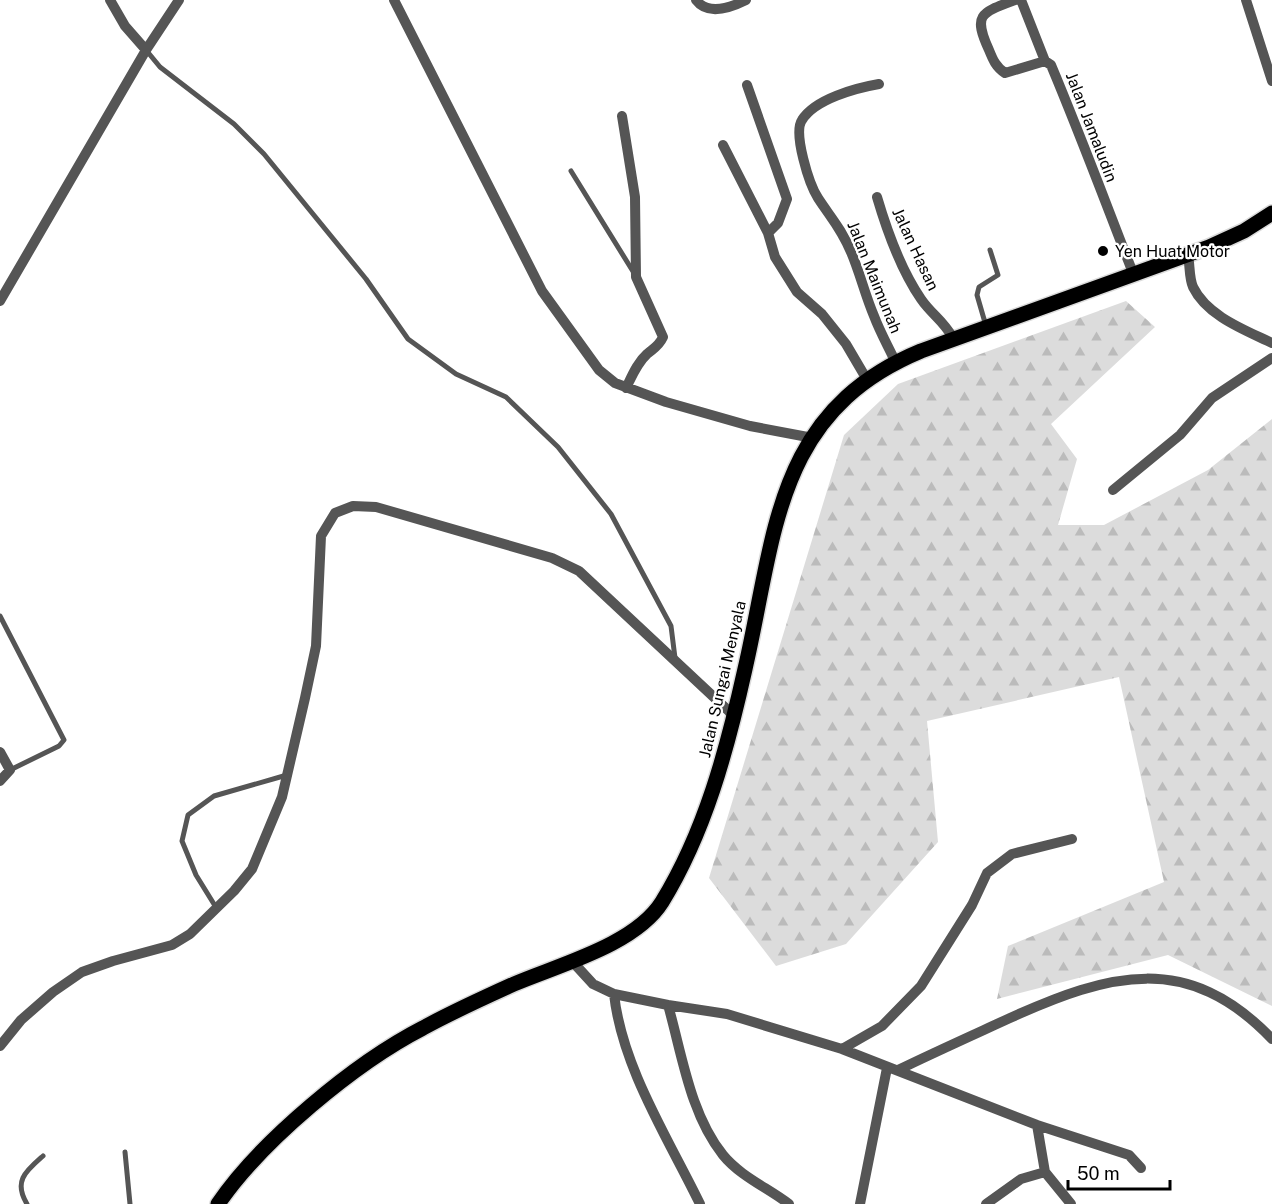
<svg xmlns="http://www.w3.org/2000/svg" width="1272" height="1204" viewBox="0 0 1272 1204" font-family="'Public Sans',sans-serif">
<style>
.forest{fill:url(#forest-firs)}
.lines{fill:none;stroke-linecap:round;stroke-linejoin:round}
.primary-casing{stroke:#dbdbdb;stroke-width:18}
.lane{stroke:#555;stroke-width:5}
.street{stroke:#555;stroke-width:10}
.primary{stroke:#000;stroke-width:15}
.poi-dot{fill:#000;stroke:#fff;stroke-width:2}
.labels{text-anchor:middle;stroke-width:4.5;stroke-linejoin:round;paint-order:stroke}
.street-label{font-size:16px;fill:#000;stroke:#fff}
.poi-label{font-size:16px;fill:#000;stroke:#fff;text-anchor:start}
</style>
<defs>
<pattern id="forest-firs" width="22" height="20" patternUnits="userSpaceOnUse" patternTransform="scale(1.5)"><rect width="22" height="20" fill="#dcdcdc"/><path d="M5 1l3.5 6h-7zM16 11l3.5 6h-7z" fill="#bbb"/></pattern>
</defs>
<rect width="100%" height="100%" fill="#fff"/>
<path class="forest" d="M1126 301 1155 327 1051 424 1077 459 1058 525H1104L1208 470 1272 419V1006L1168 955 997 999 1008 946 1164 882 1119 677 927 721 938 842 846 944 776 966 709 878 844 435 898 384Z"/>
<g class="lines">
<g class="primary-casing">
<path id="primary" d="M218 1204C261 1141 355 1063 423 1028 452 1012 483 998 514 984 558 965 635 945 662 902 705 832 727 750 745 669 776 535 774 412 921 351L1209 247 1244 231 1272 213"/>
</g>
<path class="lane" d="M146 50 160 67 234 124 264 154 366 279 408 339 456 374 506 397 558 447 611 514 671 626 675 658
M571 171 634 273
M986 326 977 295 979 287 998 275 990 250
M0 616 64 740 59 746 10 770
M217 909 196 875 182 841 188 815 214 796 287 775
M125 1152 130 1204
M27 1204C13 1181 26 1171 43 1156"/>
<path class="street" d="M110 0 125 26 146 50
M394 0 542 291 599 370 615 383 666 402 750 426 813 438
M696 0C708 16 732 7 746 0
M1015 0C980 13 973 15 989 50 993 60 996 67 1005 73L1045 61 1051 65C1080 134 1106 204 1133 273
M1021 0 1045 61
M1246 0 1272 81
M879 84C856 88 815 99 802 120 793 133 809 184 818 198 831 218 841 228 851 252 860 273 865 295 874 316 880 332 888 346 895 361
M747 85 787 199 778 223 768 233 775 257 797 292 822 314 846 344 866 378
M622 116 635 197 636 277 663 337C659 346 654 348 647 354 637 363 632 376 626 388
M723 145 768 233
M877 197C887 231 901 270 921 299 932 315 943 320 953 338
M1188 255C1190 265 1189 278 1193 287 1207 316 1245 330 1272 343
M0 301 146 50 179 0
M1113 490 1180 435 1212 398 1272 358
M0 752 10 770 0 781
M571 960 593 984 614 994 668 1005C682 1054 690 1114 723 1155 740 1176 768 1188 789 1204
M614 994C622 1067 668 1138 700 1204
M668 1005 727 1014 842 1049 1037 1125 1129 1155 1141 1168
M0 1046 21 1020 53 992 82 972 113 961 172 945 190 934 234 891 252 869 282 797 305 698 316 646 321 536 335 513 353 506 376 507 552 558 579 571 733 715
M842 1049 882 1026 921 986 972 905 987 873 1012 854 1072 839
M898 1070C935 1052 973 1035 1010 1018 1109 973 1188 951 1272 1039
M1037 1125 1045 1172 1071 1204
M860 1204 887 1068
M986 1204 1021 1179 1045 1172"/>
<use href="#primary" class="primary"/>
</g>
<circle class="poi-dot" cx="1103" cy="251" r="6"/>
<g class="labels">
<g class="street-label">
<text transform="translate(1092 127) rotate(69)" y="6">Jalan Jamaludin</text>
<text transform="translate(916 249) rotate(65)" y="6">Jalan Hasan</text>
<text transform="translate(875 277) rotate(68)" y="6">Jalan Maimunah</text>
<text transform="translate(722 679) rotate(-77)" y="6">Jalan Sungai Menyala</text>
</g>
<g class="poi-label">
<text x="1115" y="257">Yen Huat Motor</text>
</g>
</g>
<path d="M1068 1180v9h102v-9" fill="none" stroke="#000000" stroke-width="3"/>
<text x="1077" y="1180" font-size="18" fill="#000000" stroke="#ffffff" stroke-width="4.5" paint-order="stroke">50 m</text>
</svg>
